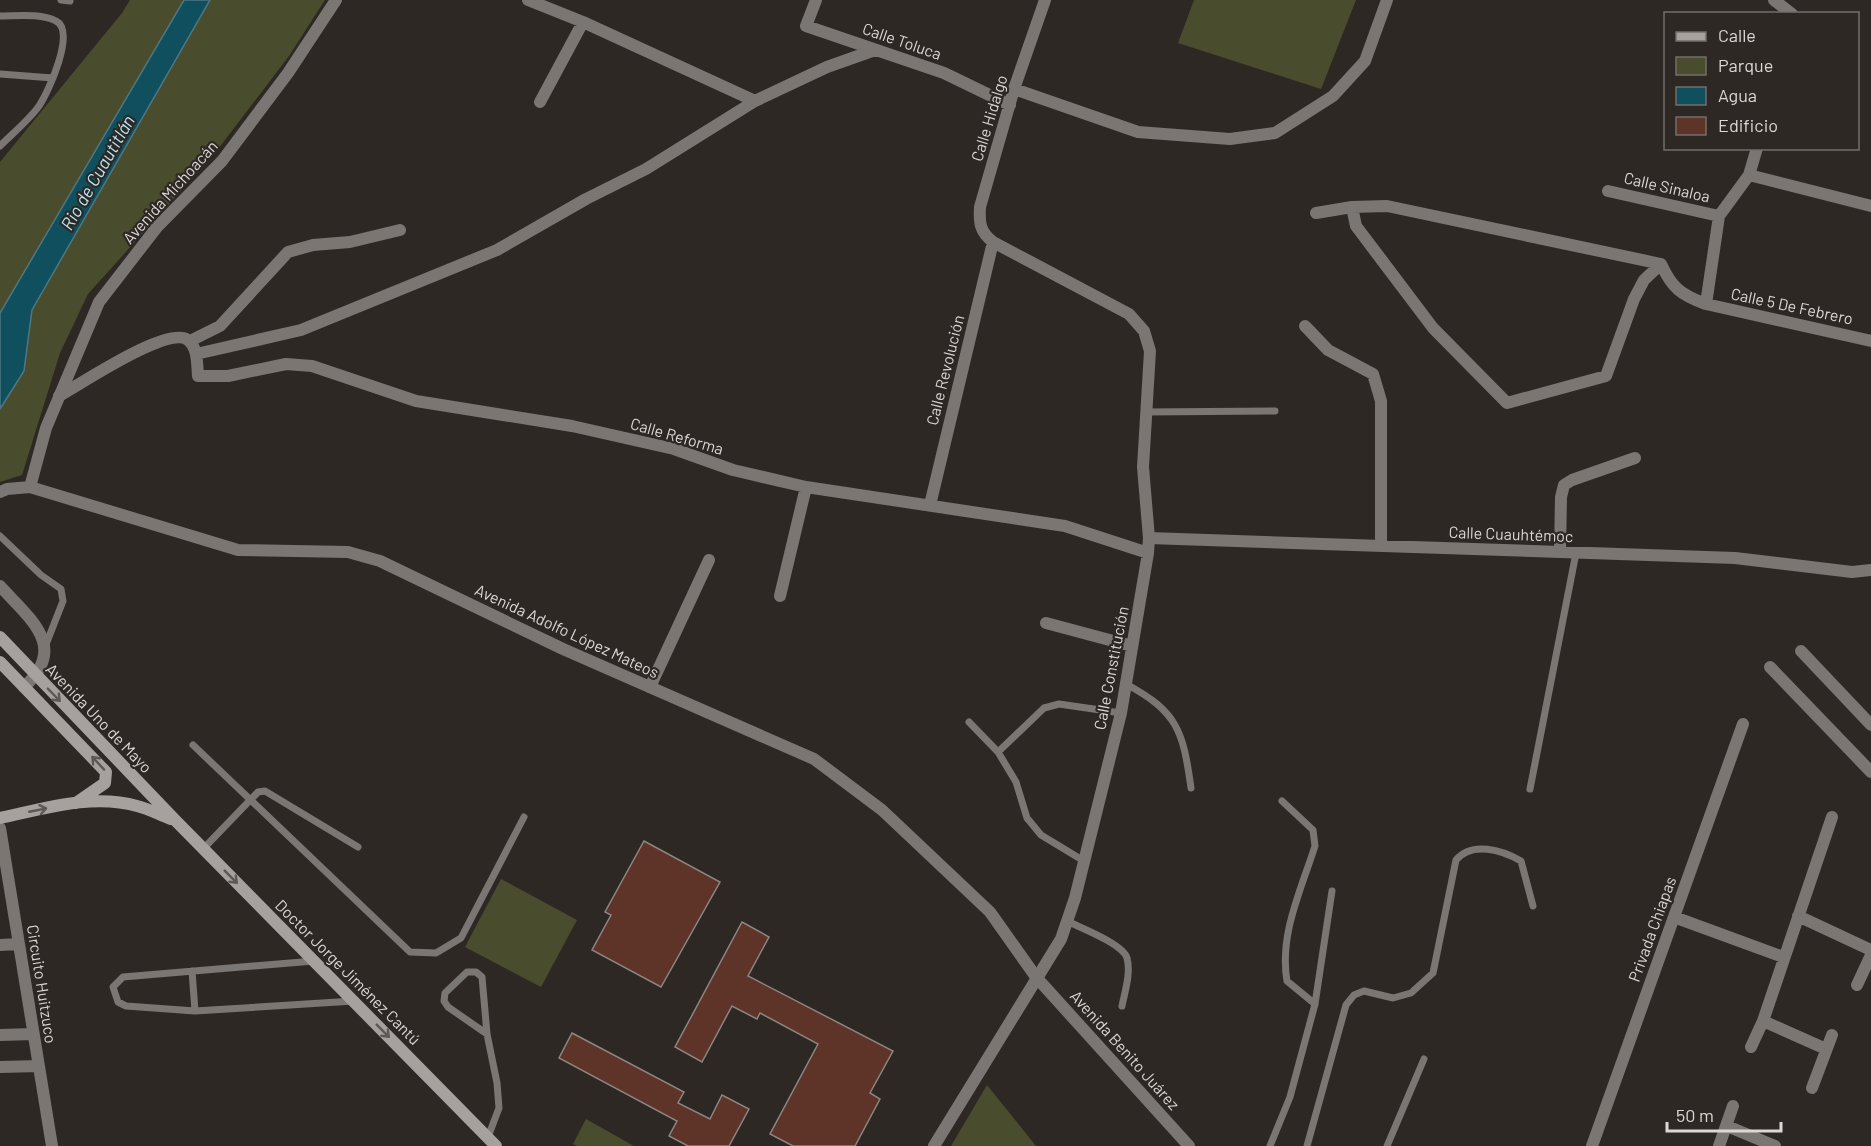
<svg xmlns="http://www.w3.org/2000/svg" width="1871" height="1146" viewBox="0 0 1871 1146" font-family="Barlow,sans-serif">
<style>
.green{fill:#494c2d}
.water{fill:#104f5e;stroke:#4d7882;stroke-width:1.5}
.building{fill:#5e3428;stroke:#8d8583;stroke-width:1.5}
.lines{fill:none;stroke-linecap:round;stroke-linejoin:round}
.service{stroke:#797674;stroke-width:7}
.minor{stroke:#797674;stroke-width:12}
.tertiary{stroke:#797674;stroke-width:12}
.secondary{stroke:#a6a19e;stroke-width:12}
.oneway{stroke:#5e5855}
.labels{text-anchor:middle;stroke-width:4.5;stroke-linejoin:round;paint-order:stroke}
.street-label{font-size:16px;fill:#dbd7d5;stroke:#2e2825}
.water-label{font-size:18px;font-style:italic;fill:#b4e8f7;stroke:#2e2825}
</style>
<rect width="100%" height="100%" fill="#2e2825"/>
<path class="green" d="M130 0H325L289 56 215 153 88 294 60 353 22 475 0 482V162L122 13Z
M1194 0H1356L1321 89 1178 43Z
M501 879 577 920 541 987 465 947Z
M987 1085 1036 1146H951Z
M586 1119 634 1146H577L573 1144Z"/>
<path class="water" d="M184 0H210L32 310 24 371 0 409V313Z"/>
<path class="building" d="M644 841 720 882 661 987 592 950 611 915 605 912Z
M742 922 769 937 748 976 893 1051 870 1093 880 1099 855 1146H793L770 1134 818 1044 760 1013 757 1019 732 1006 702 1062 675 1047Z
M572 1033 684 1092 678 1103 710 1119 722 1095 749 1109 729 1146H688L669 1136 677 1121 559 1058Z"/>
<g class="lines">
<path class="service" d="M61 0 70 1
M0 16C16 16 41 13 56 21 76 31 49 91 39 106 29 120 13 133 0 146
M0 74 53 78
M1146 412 1275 411
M0 536 41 575 61 589 63 601 45 647
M1126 684C1178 712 1183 731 1191 788
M969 722 998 752 1016 782 1027 818 1041 835 1084 861
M193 745 410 952 436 953 461 938 524 817
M998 752 1044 708 1059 704 1121 713
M1530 789 1576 553
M1282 801 1313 830 1315 846C1301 890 1279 935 1287 981L1315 1004
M203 849 258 792 265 791 358 847
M1067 921C1081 928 1123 944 1127 958 1131 973 1125 991 1122 1006
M314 961 123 977 113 987 118 1002 126 1006 195 1011 354 1001
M192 971 195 1011
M487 1034 448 1007 444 1001 445 993 467 972H476L482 977 487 1034 497 1083 499 1108 488 1137
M1270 1146 1290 1097 1315 1004 1332 891
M1307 1146 1346 1005 1354 995 1364 991 1393 998 1411 993 1433 973 1456 860C1472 841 1502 850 1521 861L1533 906
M1387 1146 1424 1059"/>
<path class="minor" d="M528 0 583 22 755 101
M816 0 806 26 944 73 1010 105
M1774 0 1792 14
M1014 89 1138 132 1230 139 1275 133 1333 96 1365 61 1387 0
M540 102 583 22
M1749 175 1871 206
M1608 191 1719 216
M1352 207 1356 226 1433 328 1507 403 1606 376 1634 299 1644 280 1661 264
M1316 213 1352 207 1387 206 1661 264
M1661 264C1672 288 1681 295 1706 304L1871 341
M1706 304 1719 216 1749 175 1757 148
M1305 326 1328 350 1373 374 1381 401V546
M190 341 220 326 288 252 313 245 350 242 400 230
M196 354 301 330 497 250 586 199 646 169 755 101 827 67 875 50
M59 396C81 384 168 325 188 340 198 348 197 364 198 376H228L286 364 312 366 416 401 572 426 674 449 733 470 806 487 1065 526 1148 553
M930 505 993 242
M1149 538 1735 558 1852 572 1871 570
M1560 552 1561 497 1564 485 1572 480 1635 458
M780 596 806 487
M1046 623 1132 646
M1801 651 1871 725
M1770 667 1871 772
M650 687 709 560
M0 828 52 1146
M1798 916 1871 950
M1674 917 1783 957
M0 945 19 944
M1857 985 1871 955
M1763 1021 1826 1049
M0 1035 33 1034
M1751 1047 1763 1021 1832 817
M0 1067 39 1066
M1812 1088 1832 1035
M1727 1126 1775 1146
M934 1146 1061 939 1075 898 1121 713 1148 553 1149 538 1143 467 1150 351 1144 331 1129 314 993 242C980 232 979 223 980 207L1014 89 1045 0
M1592 1146 1743 724
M1719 1146 1733 1106"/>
<path class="tertiary" d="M30 487 46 428 99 302 157 227 222 161 288 73 336 0
M0 492 7 489 30 487 238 550 348 552 380 561 563 649 814 759 882 810 990 912 1036 977 1189 1146
M0 586C30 619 69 647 24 687"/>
<path class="secondary" d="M0 637 175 820 496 1146
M0 662 106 772 105 783 76 803
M0 818C43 809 93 793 137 806 149 809 160 815 171 819"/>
</g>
<defs><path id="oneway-shaft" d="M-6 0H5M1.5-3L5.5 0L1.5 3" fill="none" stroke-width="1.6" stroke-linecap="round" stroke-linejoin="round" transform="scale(1.5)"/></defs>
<g class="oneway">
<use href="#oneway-shaft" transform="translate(54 695) rotate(46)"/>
<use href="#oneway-shaft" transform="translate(98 763) rotate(-133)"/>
<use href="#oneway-shaft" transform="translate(38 810) rotate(-11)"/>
<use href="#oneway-shaft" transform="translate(231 877) rotate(45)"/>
<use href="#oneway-shaft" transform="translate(383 1031) rotate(45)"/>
</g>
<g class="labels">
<g class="street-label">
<text transform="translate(902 41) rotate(19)" y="6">Calle Toluca</text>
<text transform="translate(989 118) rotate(-73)" y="6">Calle Hidalgo</text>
<text transform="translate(1667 187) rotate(13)" y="6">Calle Sinaloa</text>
<text transform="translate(170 192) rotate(-48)" y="6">Avenida Michoacán</text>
<text transform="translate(1792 306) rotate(12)" y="6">Calle 5 De Febrero</text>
<text transform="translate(945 370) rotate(-76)" y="6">Calle Revolución</text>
<text transform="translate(677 436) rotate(16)" y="6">Calle Reforma</text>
<text transform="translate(1511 534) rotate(2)" y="6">Calle Cuauhtémoc</text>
<text transform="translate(567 631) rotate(25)" y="6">Avenida Adolfo López Mateos</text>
<text transform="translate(1111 668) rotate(-79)" y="6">Calle Constitución</text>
<text transform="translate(99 718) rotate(46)" y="6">Avenida Uno de Mayo</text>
<text transform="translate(1652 929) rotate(-70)" y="6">Privada Chiapas</text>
<text transform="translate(348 972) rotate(45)" y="6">Doctor Jorge Jiménez Cantú</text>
<text transform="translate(42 984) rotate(81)" y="6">Circuito Huitzuco</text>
<text transform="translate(1125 1050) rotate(48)" y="6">Avenida Benito Juárez</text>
</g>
<g class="water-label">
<text transform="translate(98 173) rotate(-60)" y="6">Rio de Cuautitlán</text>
</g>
</g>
<rect x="1664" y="12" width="195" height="138" fill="#2e2825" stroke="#736e6b" stroke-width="1.5"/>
<rect x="1676" y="32" width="30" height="9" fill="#a6a19e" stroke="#736e6b" stroke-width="1.5"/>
<text x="1718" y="42" font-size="18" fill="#dbd7d5">Calle</text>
<rect x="1676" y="57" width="30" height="18" fill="#494c2d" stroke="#736e6b" stroke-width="1.5"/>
<text x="1718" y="72" font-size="18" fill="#dbd7d5">Parque</text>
<rect x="1676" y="87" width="30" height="18" fill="#104f5e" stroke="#736e6b" stroke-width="1.5"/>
<text x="1718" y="102" font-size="18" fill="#dbd7d5">Agua</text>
<rect x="1676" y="117" width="30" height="18" fill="#5e3428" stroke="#736e6b" stroke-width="1.5"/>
<text x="1718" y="132" font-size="18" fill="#dbd7d5">Edificio</text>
<path d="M1667 1122v9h114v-9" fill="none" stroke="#dbd7d5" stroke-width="3"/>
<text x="1676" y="1122" font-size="18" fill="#dbd7d5" stroke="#2e2825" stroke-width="4.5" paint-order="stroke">50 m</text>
</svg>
